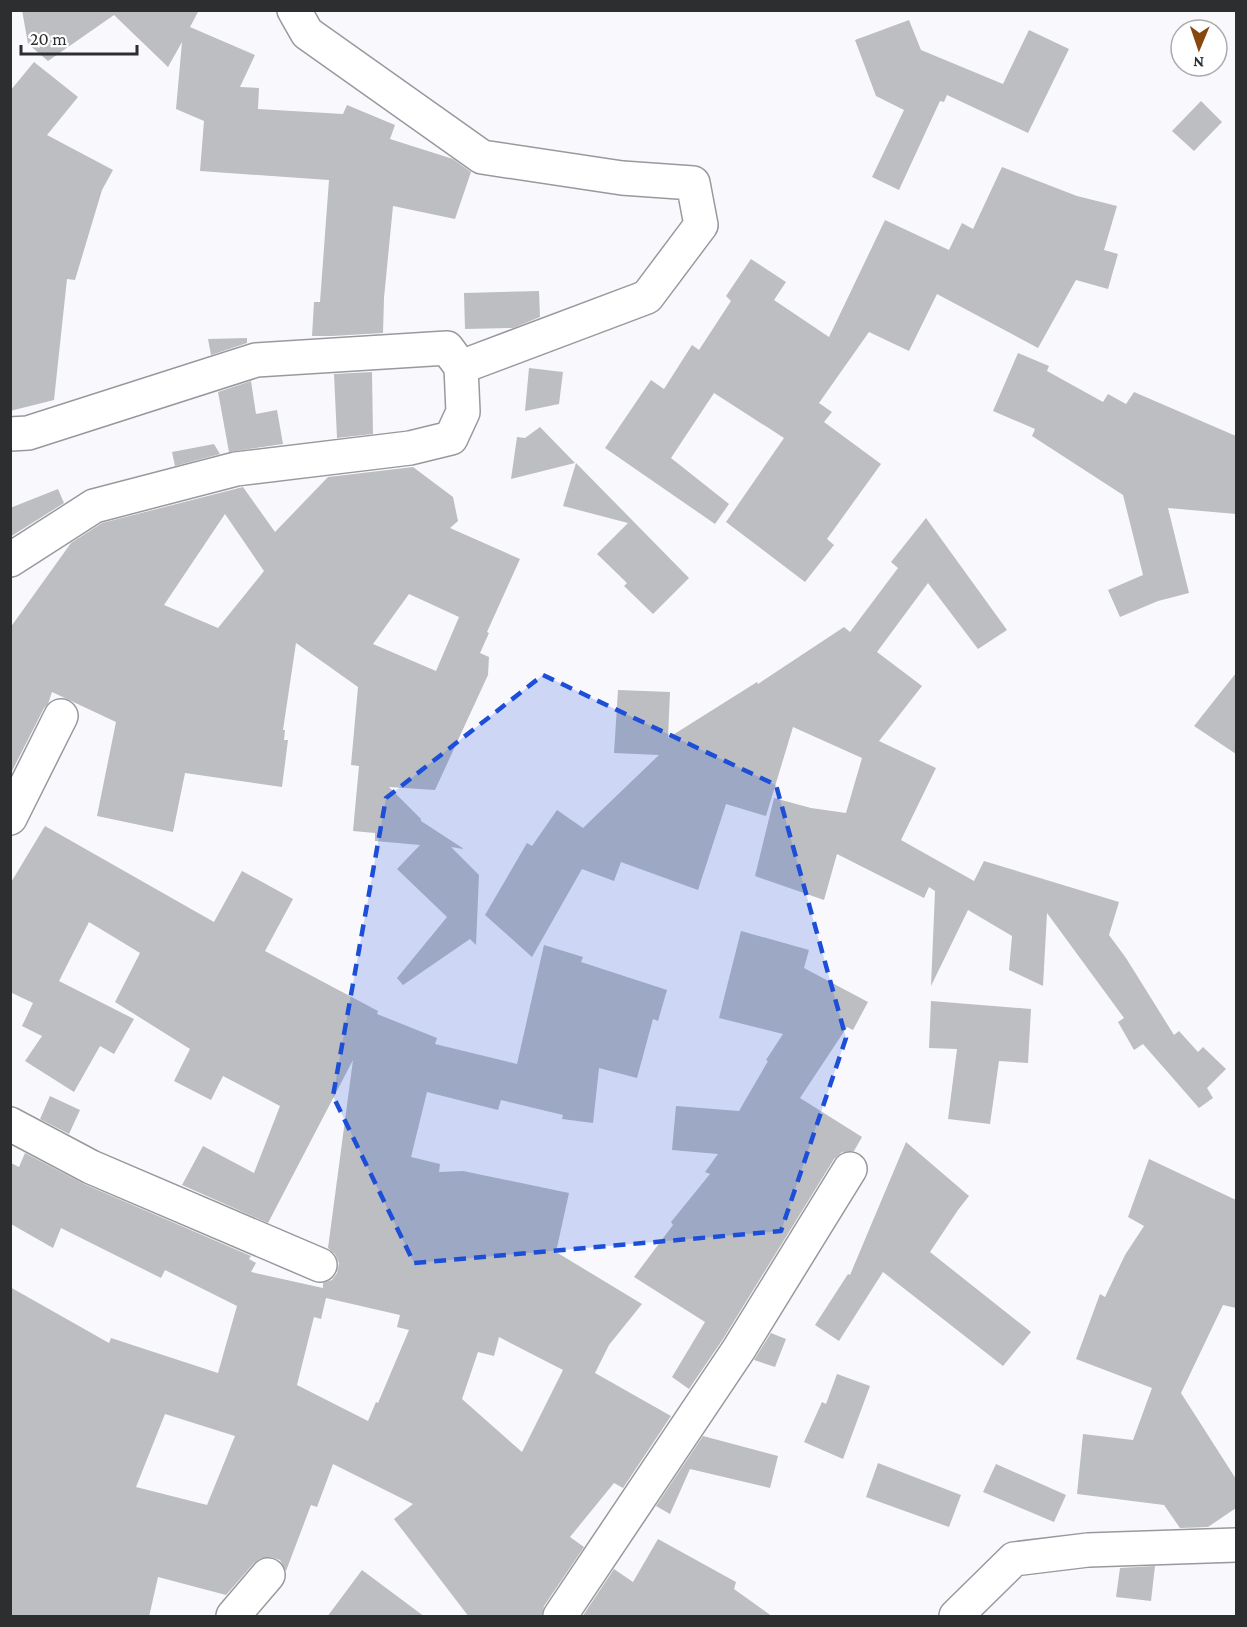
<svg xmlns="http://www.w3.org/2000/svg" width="1247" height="1627" viewBox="0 0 1247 1627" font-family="'Crimson Pro',serif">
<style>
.building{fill:#bdbec1;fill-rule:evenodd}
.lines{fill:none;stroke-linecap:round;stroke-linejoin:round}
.minor-casing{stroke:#99999d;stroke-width:36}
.minor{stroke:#fff;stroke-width:33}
.marked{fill:#1d4ed8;fill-opacity:0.2;stroke:#1d4ed8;stroke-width:4.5;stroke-dasharray:12 8;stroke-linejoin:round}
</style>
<rect width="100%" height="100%" fill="#f9f9fd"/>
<path class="building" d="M22 10H199L190 27 255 55 240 87 259 88 258 109 343 114 347 105 395 125 390 139 453 159 471 172 455 219 393 206 384 298 383 333 332 336H312L314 302H320L329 180 200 171 204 121 176 109 182 42 168 67 114 15 48 61 28 44Z
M909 20 921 50 1003 84 1029 30 1069 49 1028 133 947 95 944 102 940 101 899 190 872 177 904 110 876 96 855 40Z
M34 62 78 97 47 135 113 170 102 190 75 280 67 279 54 400 10 411V91Z
M1201 101 1222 122 1194 151 1172 131Z
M1002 167 1077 196 1117 206 1104 250 1118 254 1108 289 1076 280 1038 348 937 294 909 351 869 332 819 403 832 412 824 422 881 464 827 539 834 545 805 582 726 522 784 438 714 393 671 458 729 504 715 524 605 448 651 380 664 389 692 345 699 350 731 301 726 296 751 259 786 282 774 300 829 337 885 220 949 250 962 223 973 229Z
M539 291 540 317 513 328 465 329 464 293Z
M247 338V343L211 355 208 339Z
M1018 353 1049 366 1047 371 1103 402 1108 394 1126 404 1134 392 1236 436V514L1168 508 1189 593 1158 601 1120 617 1108 590 1143 575 1123 495 1032 436 1035 429 993 411Z
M529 368 563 372 559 404 525 411Z
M372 372 373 434 337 438 334 374Z
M251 381 256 414 277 410 283 444 229 452 218 392Z
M540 427 575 463 511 479 517 437 525 438Z
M214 444 220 454 175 466 172 452Z
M576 463 689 578 653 614 624 586 627 583 597 554 628 523 563 506Z
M413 467 453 497 458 521 450 528 520 559 487 632 489 633 480 653 489 657 488 675 435 790 389 787 421 819V821L464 849 451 847 479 875 476 945 470 939 403 985 397 978 447 917 397 869 420 845 375 841V833L353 831 359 766 351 765 358 687 296 643 283 730H285L284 740H288L282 787 185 773 173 832 97 816 116 722 52 692 48 704 44 708 10 775V628L71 543 102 523 243 487 275 532 328 477ZM225 514 264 571 218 628 164 605ZM409 594 459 617 436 671 373 644Z
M58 489 64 503 10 537V508Z
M926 518 1007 630 978 649 928 583 877 652 922 686 879 741 936 768 901 840 974 881 984 861 1119 902 1109 935 1126 958 1174 1035 1179 1031 1198 1052 1203 1047 1226 1069 1207 1088 1213 1098 1199 1108 1143 1044 1134 1050 1118 1022 1124 1018 1047 913 1043 986 1009 970 1012 936 968 910 931 986 935 891 929 887 924 898 837 854 824 900 755 876 774 798 811 808 846 813 862 758 793 727 766 816 726 804 698 890 621 862 614 881 582 869 532 957 485 915 527 843 532 846 557 810 583 828 659 755 614 753 618 690 670 692 668 738 757 682 758 684 844 627 850 632 898 568 891 562Z
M1236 673V754L1194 726Z
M45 826 214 922 242 871 293 899 265 951 378 1011 377 1014 437 1038 435 1044 517 1064 544 945 583 957 581 962 667 990 658 1021 653 1019 637 1078 599 1068 593 1123 562 1119 563 1115 501 1100 498 1110 427 1092 411 1157 440 1164 439 1172 463 1171 569 1193 556 1252 642 1304 609 1345 595 1373 671 1416 623 1488 614 1483 570 1537 584 1547 544 1606 542 1617H469L394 1519 413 1504 333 1464 317 1507 311 1505 286 1571 280 1560 271 1557 261 1558 254 1563 226 1595 158 1577 149 1617H10V1287L109 1343 111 1338 218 1373 237 1306 165 1270 161 1278 61 1228 53 1248 11 1224V1163L19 1167 25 1153 84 1184 251 1256 249 1259 256 1263 251 1272 323 1288V1283L332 1280 337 1273 339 1263 335 1254 328 1248 353 1060 268 1223 182 1185 203 1146 254 1173 280 1106 223 1076 211 1100 174 1081 190 1049 115 1002 140 953 89 922 59 981 134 1019 114 1054 100 1046 74 1092 25 1061 42 1036 22 1026 33 1003 10 992V884ZM326 1298 400 1315 397 1327 409 1330 378 1403 376 1402 368 1421 297 1385 314 1317 321 1319ZM499 1337 563 1370 522 1452 462 1399 478 1352 494 1356ZM165 1414 235 1436 207 1505 136 1487Z
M741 931 809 950 804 968 868 1002 853 1030 847 1027 800 1098 862 1137 854 1151 842 1152 834 1159 723 1339 689 1389 672 1377 705 1322 634 1277 673 1225 671 1222 710 1174 705 1172 718 1154 672 1150 676 1106 739 1111 768 1061 766 1060 783 1034 719 1018Z
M931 1001 1031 1009 1028 1063 999 1061 990 1124 948 1119 957 1049 929 1048Z
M50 1096 80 1110 69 1134 40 1119Z
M906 1142 969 1196 958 1210 930 1252 1031 1332 1003 1366 883 1272 839 1341 815 1325 848 1274 850 1275Z
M1149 1159 1236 1200V1308L1223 1305 1181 1393 1236 1479V1508L1208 1527 1180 1528 1164 1505 1077 1494 1083 1434 1133 1440 1152 1388 1076 1359 1100 1294 1105 1297 1125 1255 1144 1226 1128 1217Z
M771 1333 786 1339 775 1367 754 1360Z
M837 1374 870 1386 843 1459 804 1442 822 1402 826 1404Z
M703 1436 778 1456 770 1488 690 1469 670 1514 656 1506Z
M878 1463 961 1495 949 1527 866 1497Z
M996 1464 1066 1495 1054 1522 983 1492Z
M658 1539 736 1582 734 1589 773 1617H582L614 1569 633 1582Z
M1155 1566 1151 1601 1116 1597 1120 1568Z
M362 1570 425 1617H327Z"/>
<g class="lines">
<g class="minor-casing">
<path id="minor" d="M294 10 307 33 482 157 622 178 693 183 701 225 647 297 461 367
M10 434 28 433 256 360 447 348 461 367 463 412 451 438 410 448 236 469 94 506 10 560
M10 818 61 716
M10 1124 91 1167 320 1265
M233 1616 268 1575
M560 1616 739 1349 850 1169
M956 1616 1014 1559 1088 1550 1236 1545"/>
</g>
<use href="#minor" class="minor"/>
</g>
<path class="marked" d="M543 675 776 785 846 1038 781 1231 414 1263 333 1096 386 798Z"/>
<rect width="1247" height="1627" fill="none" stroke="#2d2e2f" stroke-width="24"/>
<g transform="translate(1199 48) rotate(182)"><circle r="28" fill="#ffffff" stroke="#ababac" stroke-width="1.5"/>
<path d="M0-4.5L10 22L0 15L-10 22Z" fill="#87470e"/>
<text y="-9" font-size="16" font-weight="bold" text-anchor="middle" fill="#2d2e2f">N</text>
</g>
<path d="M21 45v9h116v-9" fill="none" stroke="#2d2e2f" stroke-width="3"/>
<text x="30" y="45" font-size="18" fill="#2d2e2f" stroke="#ffffff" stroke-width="4.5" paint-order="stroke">20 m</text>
</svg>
